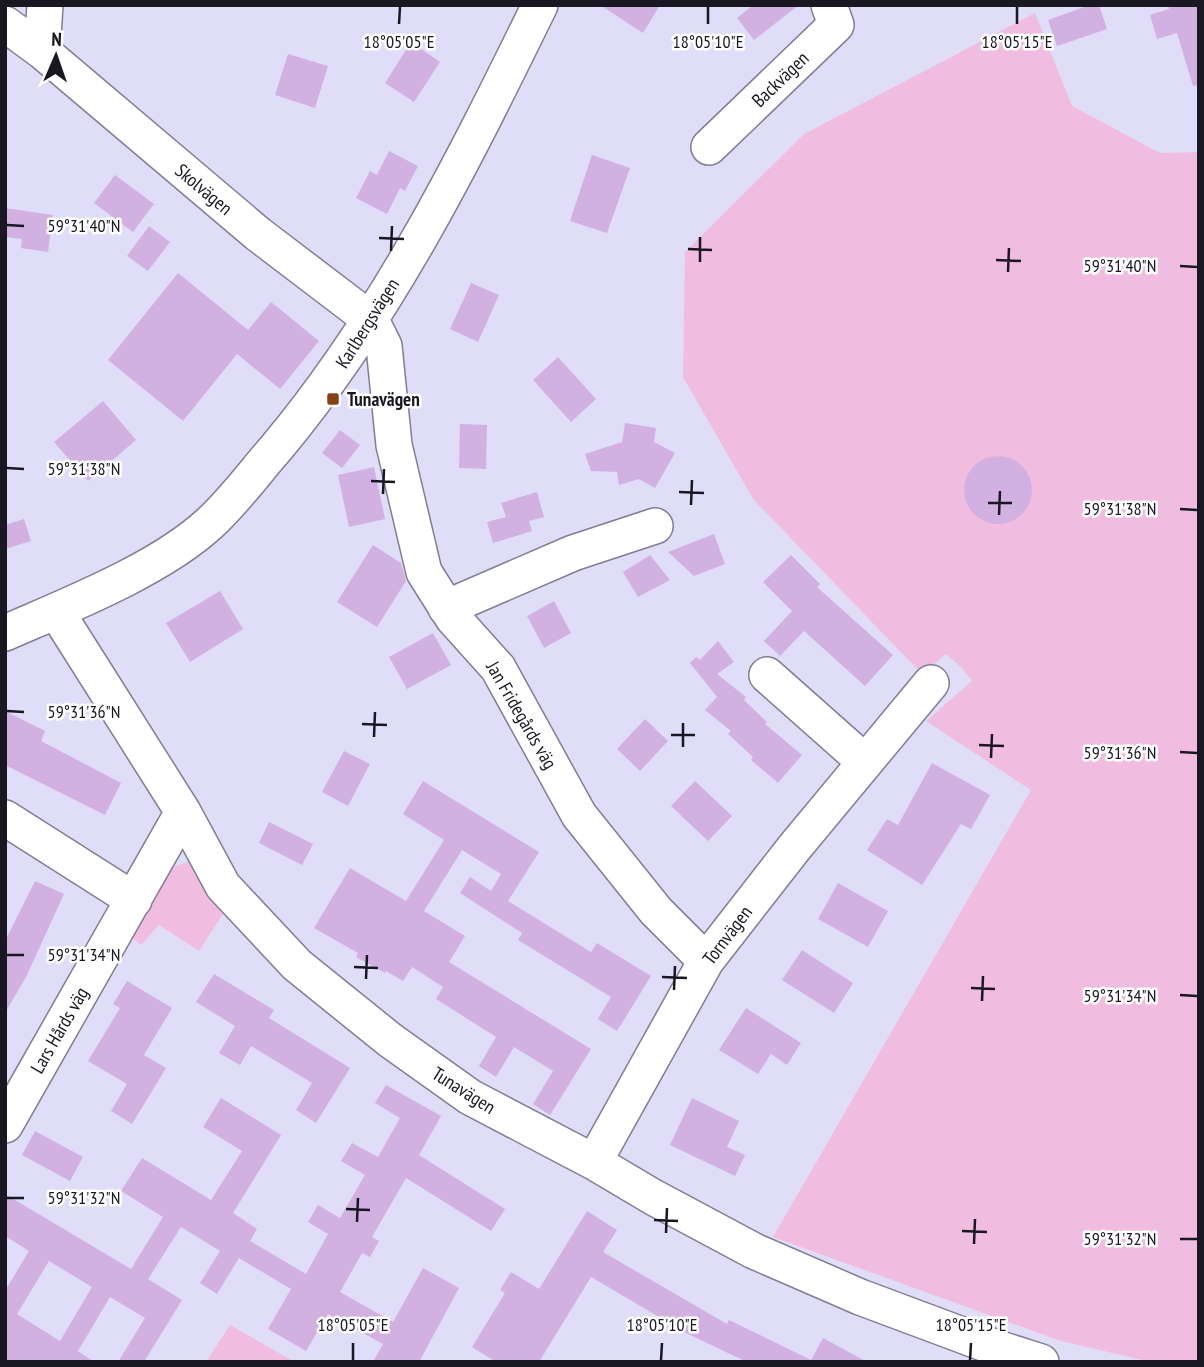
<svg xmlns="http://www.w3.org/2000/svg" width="1204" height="1367" viewBox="0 0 1204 1367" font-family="'PT Sans Narrow',sans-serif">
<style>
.green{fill:#f0bde0}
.building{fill:#d2b1e2;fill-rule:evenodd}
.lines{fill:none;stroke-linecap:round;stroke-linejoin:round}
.minor-casing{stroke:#807d95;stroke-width:38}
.minor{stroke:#fff;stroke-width:35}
.ticks{fill:none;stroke:#191822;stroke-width:2.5}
.poi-dot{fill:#854313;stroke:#fff;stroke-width:2.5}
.labels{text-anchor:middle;stroke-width:5;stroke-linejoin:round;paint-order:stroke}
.street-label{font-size:19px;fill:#191822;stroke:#fff}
.poi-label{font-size:19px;font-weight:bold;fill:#191822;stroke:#fff;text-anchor:start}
.ticks-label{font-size:18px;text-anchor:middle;fill:#191822;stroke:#fff;stroke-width:5;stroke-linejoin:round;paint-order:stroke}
</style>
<rect width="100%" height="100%" fill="#dfddf8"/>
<path class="green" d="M1035 13 1072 106 1160 153 1199 152V1362H1151L1061 1341 773 1237 1031 790 926 721 972 681 961 667 946 654 922 674 753 499 683 377 685 252 804 134Z
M188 862 226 909 199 951 159 925 141 945 130 936 173 867Z
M230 1325 295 1362H206Z"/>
<path class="building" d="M600 5H660L643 33Z
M753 5H799L754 40 737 18Z
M1090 5H1099L1107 29 1057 46 1048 20Z
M1168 5H1199V85L1193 86 1177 33 1157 39 1150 15 1169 9Z
M411 42 440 62 414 102 385 83Z
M288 54 328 66 315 108 275 95Z
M389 151 418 166 405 191 400 188 387 214 356 198 370 171 377 175Z
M592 155 630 168 607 233 570 221Z
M115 175 154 204 133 232 94 203Z
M5 208 53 215 48 252 21 248 22 239 5 237Z
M149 226 170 242 148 271 127 256Z
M178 273 248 330 271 302 319 341 280 389 237 354 183 421 108 360Z
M471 283 499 295 478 342 450 329Z
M558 357 596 399 571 422 533 380Z
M103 401 136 440 88 481 54 442Z
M625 423 656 428 654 442 675 453 655 488 639 479 619 485 617 472 591 471 585 454 622 442Z
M460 424 487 425 486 469 459 468Z
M340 430 360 445 342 468 322 453Z
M964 490a34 34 0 1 1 68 0a34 34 0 1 1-68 0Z
M374 467 385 519 349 527 338 475Z
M537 492 544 517 529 521 532 531 493 543 487 522 506 517 501 503Z
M24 519 31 541 5 549V525Z
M714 534 725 564 694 576 668 552Z
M373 545 401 563 406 581 377 627 337 602Z
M650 555 670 580 638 597 623 572Z
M791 555 820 584 817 587 893 655 865 686 804 631 780 656 764 641 792 611 763 582Z
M220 591 243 629 190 662 166 623Z
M554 601 571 633 544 648 527 616Z
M433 633 451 665 407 689 389 657Z
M718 641 734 662 717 674 746 697 744 700 767 722 765 724 802 755 778 783 751 760 753 757 728 734 731 731 705 710 717 697 690 663 696 657 700 660Z
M5 711 45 731 41 741 121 783 105 815 5 765Z
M645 719 668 741 640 771 617 749Z
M344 751 370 764 348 806 322 792Z
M932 763 990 795 971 829 961 824 922 885 867 850 887 819 898 825Z
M423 781 539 852 508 901 591 952 597 943 651 976 617 1031 598 1019 611 997 518 940 522 933 460 893 470 877 491 891 501 874 462 850 424 911 465 936 449 962 591 1049 550 1115 533 1104 553 1071 514 1047 496 1077 479 1066 496 1037 436 999 443 987 412 967 403 981 386 971 385 973 356 957 358 953 314 928 350 868 406 901 444 840 403 814Z
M695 781 732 816 708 841 671 806Z
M269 822 313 844 302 865 259 843Z
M35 881 64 894 26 977 5 1013V941Z
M838 883 888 911 868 947 818 919Z
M802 950 853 983 834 1013 782 980Z
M214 974 274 1010 269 1018 350 1068 316 1123 296 1110 312 1083 251 1046 240 1065 219 1053 235 1026 196 1002Z
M127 981 172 1008 144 1055 166 1068 132 1124 111 1111 127 1084 88 1061 120 1008 113 1004Z
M746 1008 801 1043 787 1065 771 1054 758 1074 719 1050Z
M386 1085 441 1116 419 1155 505 1209 491 1231 406 1178 372 1237 379 1241 370 1257 362 1253 340 1292 393 1322 423 1268 459 1288 419 1362H373L383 1344 328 1314 306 1351 268 1329 291 1289 239 1258 217 1294 200 1283 220 1251 181 1227 148 1279 182 1300 144 1362H118L145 1318 110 1297 78 1351 94 1362H5V1291L29 1251 5 1236V1194L131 1269 163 1217 121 1191 142 1158 211 1200 242 1151 203 1127 221 1098 281 1135 233 1213 257 1229 250 1241 306 1274 328 1234 308 1222 318 1205 340 1218 365 1175 341 1161 352 1143 378 1157 400 1118 375 1103ZM49 1261 92 1287 60 1341 17 1314Z
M692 1098 739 1121 727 1147 745 1155 735 1176 670 1145Z
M35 1131 83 1157 70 1181 22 1155Z
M587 1211 617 1230 603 1252 727 1324 729 1320 811 1360 823 1338 867 1362H747L688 1334 591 1277 539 1362H496L472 1347 505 1293 500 1290 511 1272 539 1289Z"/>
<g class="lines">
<g class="minor-casing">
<path id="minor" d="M45 5 42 51 258 234 371 320 384 346 394 445 424 572 453 618 498 668 579 815 656 911 706 961
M5 24 42 51
M709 147 836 25 829 5
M446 608 573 553 655 526
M56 611 183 812 223 886 297 965 390 1040 470 1097 594 1162 653 1197 754 1251 860 1297 994 1347 1041 1362
M5 633C69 605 159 570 210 523 235 500 255 472 277 447 388 314 464 160 540 5
M767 675 865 762
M5 818 134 900
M5 1125 183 812
M594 1162 706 961 794 848 931 683"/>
</g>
<use href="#minor" class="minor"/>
</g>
<path class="ticks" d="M399 24 400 7M708 24V7M1017 24V7M7 225 24 226M379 238 404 239M688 249 712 250M391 251 392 226M996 260 1021 261M700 262V237M1180 266 1197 267M1008 272 1009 248M7 468 24 469M371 481 395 482M679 492 704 493M383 494 384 469M988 503H1012M691 505 692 480M1180 509 1197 510M999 515 1000 491M7 711 24 712M362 724 387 725M671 735H695M374 737 375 712M979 745 1004 746M683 747V723M1180 752 1197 753M991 758 992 734M7 955H24M354 967 378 968M662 977 687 978M366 979 367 955M971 988 995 989M674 990 675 966M1180 995 1197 996M982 1001 983 976M7 1198H24M346 1209 370 1210M654 1220 678 1221M357 1222 358 1198M962 1231 987 1232M666 1233 667 1208M1180 1239H1197M974 1244 975 1219M353 1360V1343M661 1360 662 1343M970 1360 971 1343"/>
<rect class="poi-dot" x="326" y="392" width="14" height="14" rx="3.5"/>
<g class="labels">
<g class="street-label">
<text transform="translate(780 79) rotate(-44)" y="7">Backvägen</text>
<text transform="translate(204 189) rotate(40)" y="7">Skolvägen</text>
<text transform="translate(367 323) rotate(-58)" y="7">Karlbergsvägen</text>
<text transform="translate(522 715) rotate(60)" y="7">Jan Fridegårds väg</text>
<text transform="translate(727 935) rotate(-53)" y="7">Tornvägen</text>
<text transform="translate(59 1030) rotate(-60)" y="7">Lars Hårds väg</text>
<text transform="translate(464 1090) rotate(32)" y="7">Tunavägen</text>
</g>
<g class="poi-label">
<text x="347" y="406">Tunavägen</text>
</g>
</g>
<g class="ticks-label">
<text x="399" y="48">18°05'05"E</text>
<text x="708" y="48">18°05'10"E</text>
<text x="1017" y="48">18°05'15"E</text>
<text x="84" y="232">59°31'40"N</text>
<text x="1120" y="272">59°31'40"N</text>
<text x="84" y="475">59°31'38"N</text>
<text x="1120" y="515">59°31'38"N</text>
<text x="84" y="718">59°31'36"N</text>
<text x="1120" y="759">59°31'36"N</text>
<text x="84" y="961">59°31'34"N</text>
<text x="1120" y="1002">59°31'34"N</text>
<text x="84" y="1204">59°31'32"N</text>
<text x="1120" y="1245">59°31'32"N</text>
<text x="353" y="1331">18°05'05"E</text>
<text x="662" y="1331">18°05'10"E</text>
<text x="971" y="1331">18°05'15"E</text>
</g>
<rect width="1204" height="1367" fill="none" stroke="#191822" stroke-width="14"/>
<g transform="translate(56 56) rotate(2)" stroke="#ffffff" stroke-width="5" paint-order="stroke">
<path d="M0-5L12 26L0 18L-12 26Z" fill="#191822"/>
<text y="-10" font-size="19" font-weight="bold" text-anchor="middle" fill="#191822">N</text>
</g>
</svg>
